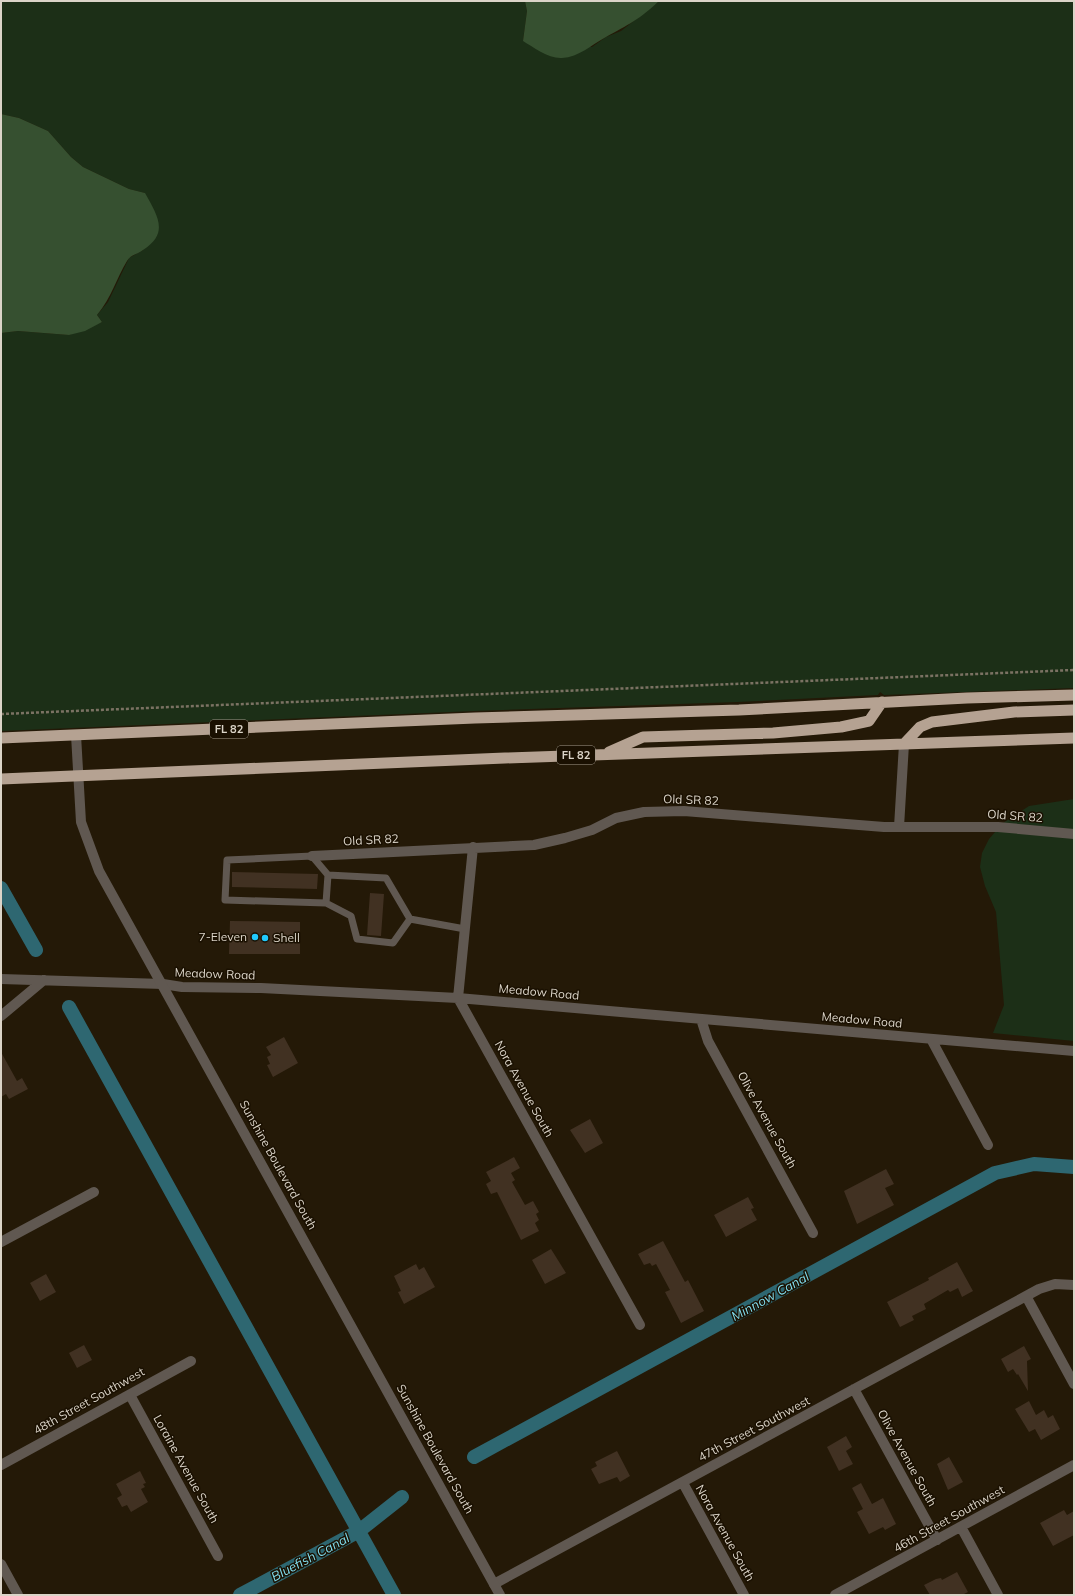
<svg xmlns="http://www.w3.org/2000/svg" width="1075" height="1596" viewBox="0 0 1075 1596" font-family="Mulish,sans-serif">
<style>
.green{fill:#1c2f17}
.forest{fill:#365030}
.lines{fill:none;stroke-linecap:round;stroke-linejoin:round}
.canal{stroke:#2e6771;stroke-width:14}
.building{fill:#413122}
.path{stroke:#7b7263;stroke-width:2.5;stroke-dasharray:3 2;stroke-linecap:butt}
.service{stroke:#605851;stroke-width:7}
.minor{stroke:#605851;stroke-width:10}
.tertiary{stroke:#605851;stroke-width:10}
.trunk{stroke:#b5a292;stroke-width:11}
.poi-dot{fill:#20c9fd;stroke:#1a1001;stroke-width:1.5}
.labels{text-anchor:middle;stroke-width:3;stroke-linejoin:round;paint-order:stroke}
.shield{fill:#1a1001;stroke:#a1998c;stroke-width:1}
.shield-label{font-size:11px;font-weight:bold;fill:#dbd4c8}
.street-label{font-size:12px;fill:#dbd4c8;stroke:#1a1001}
.poi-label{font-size:12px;fill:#dbd4c8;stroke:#1a1001;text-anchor:end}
.water-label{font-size:13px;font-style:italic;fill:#81ddee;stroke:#1a1001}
</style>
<rect width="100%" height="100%" fill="#241907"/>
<path class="green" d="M1 1H525L527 11 523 41 592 47 606 37 621 31 659 1H1074V688L884 695 880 692 878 695 738 702 474 711 1 731V333L18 331 69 335 102 322 97 315 108 302 129 258 143 250 145 193 129 189 83 167 71 157 48 131 19 118 1 114Z
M1074 799V1041L993 1033 1004 1005 996 912 985 886 980 867 982 853 989 839 1003 823 1029 806Z"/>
<path class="forest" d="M525 1H659C640 19 628 25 606 37 591 45 579 57 562 58 549 59 533 47 523 41L527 11Z
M1 114 19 118 48 131 71 157 83 167 129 189 145 193C157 215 170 233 143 250 138 254 130 255 127 261 116 279 112 297 97 315L102 322 85 331 69 335 18 331 1 333Z"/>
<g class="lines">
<path class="canal" d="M1 888 36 950
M69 1007 394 1595
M474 1457 995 1173 1034 1164 1074 1167
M240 1595 359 1531 402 1497"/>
</g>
<path class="building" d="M232 872 318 874 317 889 232 887Z
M370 893 384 894 381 936 367 935Z
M230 921 300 922V954H229Z
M284 1037 298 1063 273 1077 267 1065 270 1064 267 1057 271 1055 266 1047Z
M1 1052 17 1081 22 1078 28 1089 9 1099 6 1094 1 1097Z
M590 1119 603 1143 585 1153 570 1130Z
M514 1157 520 1168 511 1173 515 1180 512 1182 525 1205 533 1201 539 1212 536 1214 539 1220 535 1223 539 1231 521 1240 497 1192 491 1194 486 1184 491 1181 486 1172Z
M886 1169 894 1184 885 1188 894 1205 857 1224 844 1191Z
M748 1197 754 1208 751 1209 757 1220 726 1237 714 1215Z
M663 1241 685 1282 688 1280 704 1311 681 1323 665 1292 670 1290 656 1264 652 1266 650 1263 644 1265 638 1254Z
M551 1249 566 1273 545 1284 532 1260Z
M957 1262 973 1291 962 1297 958 1288 950 1292 948 1290 924 1304 926 1309 912 1316 914 1320 900 1327 887 1302 929 1280 928 1278Z
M416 1264 419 1270 424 1267 435 1287 404 1304 398 1292 401 1291 394 1276Z
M46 1274 56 1292 40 1301 30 1283Z
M84 1345 92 1360 77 1368 69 1353Z
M1024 1346 1031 1359 1027 1361 1028 1391 1018 1374 1017 1375 1013 1369 1008 1372 1001 1359Z
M1029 1401 1036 1415 1044 1410 1048 1418 1053 1415 1060 1429 1041 1440 1035 1429 1029 1432 1015 1409Z
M846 1436 852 1447 846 1451 853 1464 839 1471 827 1447Z
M617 1451 630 1476 620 1482 617 1477 599 1484 591 1469 597 1466 595 1462Z
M949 1457 963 1482 948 1490 937 1464Z
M140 1471 146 1483 143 1484 145 1487 141 1489 148 1502 131 1512 127 1505 122 1507 117 1498 122 1495 116 1484Z
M861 1483 872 1504 883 1498 896 1524 885 1530 883 1527 869 1534 857 1512 863 1509 852 1488Z
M1064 1510 1067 1515 1074 1511V1535L1053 1546 1040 1523Z
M957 1572 968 1592 962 1595H930L924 1585 936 1579 941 1578 942 1580Z"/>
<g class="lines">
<path class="path" d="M1 714 1074 670"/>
<path class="service" d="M326 903 328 875
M410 919 393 943 357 939 351 916 326 903 225 900 227 860 312 856 328 875 386 878 410 919 465 929"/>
<path class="minor" d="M899 827 904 744
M473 847 458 998 640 1325
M312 856 534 845 565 838 592 830 616 818 644 812 684 811 884 827H998L1074 834
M1 979 163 984 182 987 261 988 458 998 1074 1051
M1 1016 44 980
M701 1019 708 1041 813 1233
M931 1039 988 1145
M1 1242 94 1192
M1026 1296 1074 1384
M854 1389 937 1540
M130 1395 218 1556
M1 1465 191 1361
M683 1483 744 1595
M961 1527 998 1595
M1 1564 18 1595
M494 1584 1039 1289 1055 1284 1074 1285
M835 1595 1074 1465"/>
<path class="tertiary" d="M76 735 81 822 99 871 500 1595"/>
<path class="trunk" d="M1 738 475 718 739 710 967 698 1074 695
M904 744 920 727 932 722 1014 712 1074 710
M609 752 643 737 773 733 841 727 869 721 882 702
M1 779 505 758 1074 738"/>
</g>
<g class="poi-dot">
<circle cx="255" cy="937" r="4"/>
<circle cx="265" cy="938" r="4"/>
</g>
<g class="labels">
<g class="shield">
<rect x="210" y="720" width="38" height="18" rx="3"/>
<rect x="557" y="746" width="38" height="18" rx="3"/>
</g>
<g class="shield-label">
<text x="229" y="733">FL 82</text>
<text x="576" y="759">FL 82</text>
</g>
<g class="street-label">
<text transform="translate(691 800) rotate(2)" y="4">Old SR 82</text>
<text transform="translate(1015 816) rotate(4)" y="4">Old SR 82</text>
<text transform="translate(371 840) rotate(-3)" y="4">Old SR 82</text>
<text transform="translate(215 974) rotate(2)" y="4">Meadow Road</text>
<text transform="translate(539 992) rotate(5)" y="4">Meadow Road</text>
<text transform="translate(862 1020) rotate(5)" y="4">Meadow Road</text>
<text transform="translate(524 1089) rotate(61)" y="4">Nora Avenue South</text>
<text transform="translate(767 1120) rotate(61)" y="4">Olive Avenue South</text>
<text transform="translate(278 1165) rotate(61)" y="4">Sunshine Boulevard South</text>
<text transform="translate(89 1401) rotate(-29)" y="4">48th Street Southwest</text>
<text transform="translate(754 1429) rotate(-28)" y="4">47th Street Southwest</text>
<text transform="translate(435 1449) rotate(61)" y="4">Sunshine Boulevard South</text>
<text transform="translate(907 1458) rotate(61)" y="4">Olive Avenue South</text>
<text transform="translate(186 1469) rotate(61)" y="4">Loraine Avenue South</text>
<text transform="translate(949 1519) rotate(-29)" y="4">46th Street Southwest</text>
<text transform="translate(725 1533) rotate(61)" y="4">Nora Avenue South</text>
</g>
<g class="poi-label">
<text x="247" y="941">7-Eleven</text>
<text x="273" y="942" text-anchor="start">Shell</text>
</g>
<g class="water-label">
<text transform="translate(770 1296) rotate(-29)" y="5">Minnow Canal</text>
<text transform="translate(310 1557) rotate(-28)" y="5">Bluefish Canal</text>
</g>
</g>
<rect width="1075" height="1596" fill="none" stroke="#dbd4c8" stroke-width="4"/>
</svg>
